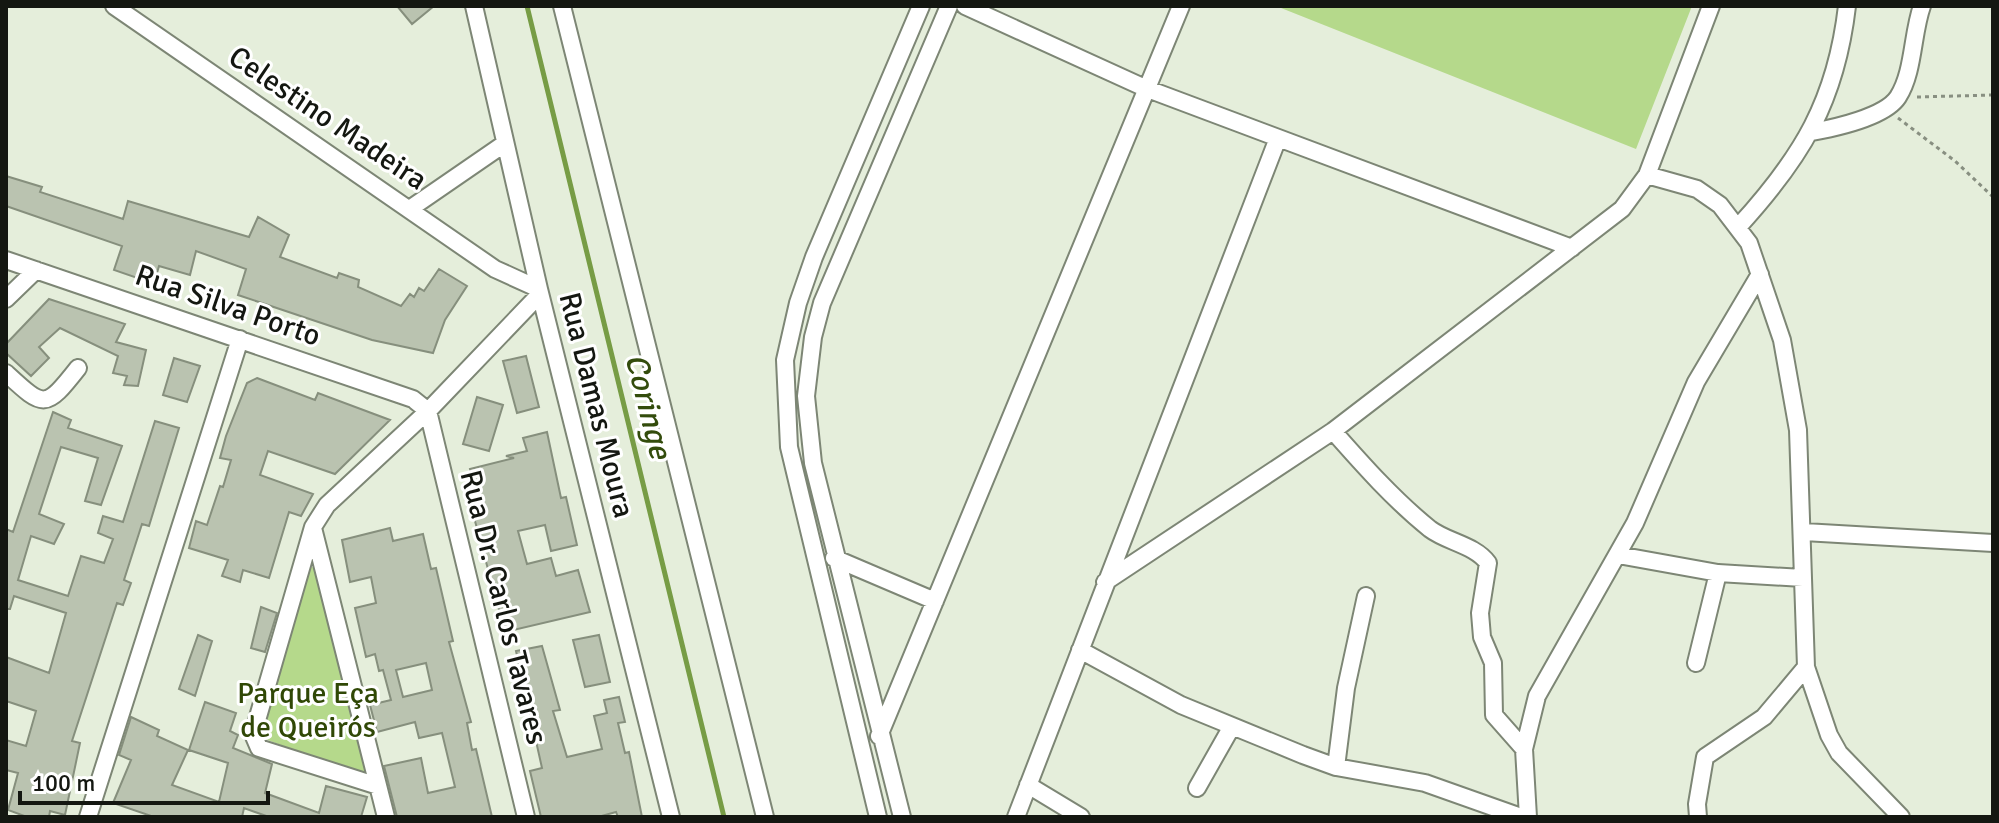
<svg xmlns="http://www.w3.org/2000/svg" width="1999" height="823" viewBox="0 0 1999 823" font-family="Signika,sans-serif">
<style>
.green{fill:#b5d98b}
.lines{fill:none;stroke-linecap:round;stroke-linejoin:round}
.stream{stroke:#779c45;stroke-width:5}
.building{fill:#bac3b0;stroke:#868f7d;stroke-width:2;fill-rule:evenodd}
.minor-casing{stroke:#7d8675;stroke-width:20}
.path{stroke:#888f81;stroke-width:3;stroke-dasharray:4 4;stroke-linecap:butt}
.minor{stroke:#fff;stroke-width:16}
.labels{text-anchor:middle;stroke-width:6;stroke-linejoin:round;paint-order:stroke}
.street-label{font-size:30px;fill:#141711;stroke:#fff}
.park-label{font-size:30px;fill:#304806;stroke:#fff}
.water-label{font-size:32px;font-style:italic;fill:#334c0c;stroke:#fff}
</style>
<rect width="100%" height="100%" fill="#e5eedb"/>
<path class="green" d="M1276 6H1692L1636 149Z
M311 567 317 568 366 772 355 773 265 739 260 731 303 571Z"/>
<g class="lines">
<path class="stream" d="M527 6 724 817"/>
</g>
<path class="building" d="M397 6H434L412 24Z
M6 176 42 187 40 192 123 219 128 201 249 237 258 217 289 235 280 257 337 278 339 273 359 280 358 287 401 306 410 294 414 297 419 288 424 291 439 269 467 286 445 320 433 353 372 340 238 295 246 269 196 251 190 275 159 266 155 280 147 277 146 281 114 270 122 246 6 206Z
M49 299 125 324 116 342 146 350 138 386 124 385 127 376 113 373 118 356 60 328 39 347 49 358 31 376 6 353V344Z
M526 356 539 407 517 413 503 361Z
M174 358 200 366 187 402 163 395Z
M257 378 315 400 318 393 390 420 335 474 268 451 260 475 313 494 301 516 289 512 269 578 243 570 240 582 222 576 228 560 189 548 196 521 207 525 220 486 223 487 231 460 220 458 226 436 247 383Z
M477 397 503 405 489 451 463 444Z
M53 412 71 420 68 428 122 446 101 505 85 501 98 458 61 447 39 514 64 524 54 544 31 536 18 580 68 596 81 556 104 563 113 539 98 533 103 516 123 522 155 421 179 428 149 526 142 524 124 580 131 583 123 605 117 603 72 741 80 743 65 815 50 811 49 817H27L8 810 18 773 6 770V740L26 746 36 711 6 701V657L49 673 66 613 14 596 10 609H6V529L13 532Z
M547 432 561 498 566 497 577 545 551 551 545 525 518 531 527 564 551 558 556 576 578 570 590 612 505 632 472 510 480 508 470 469 514 458 506 456 527 451 523 438Z
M390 528 393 541 423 534 431 569 436 568 453 641 449 642 471 722 467 723 472 750 476 749 492 817H397L384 766 421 758 428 793 455 787 442 733 419 738 415 722 377 732 370 705 391 700 383 670 379 671 375 654 366 657 355 608 376 603 371 577 350 582 342 540ZM426 663 432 690 403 697 396 670Z
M261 607 277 613 265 652 251 648Z
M198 635 212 641 195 696 179 689Z
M599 635 610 682 585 687 573 640Z
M542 646 560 710 553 711 567 757 602 749 594 716 607 713 604 700 619 697 625 722 618 723 625 753 629 752 642 817H618L616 812 598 817H541L530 771 542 768 516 651Z
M205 702 236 713 230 731 238 735 233 748 272 764 265 793 319 813 326 786 367 797 361 817H269L244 808 242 817H154L113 803 131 760 119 755 131 717 159 730 157 736 188 750 172 785 219 802 228 763 189 750Z"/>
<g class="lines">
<g class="minor-casing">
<path id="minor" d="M114 6 495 269 539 289
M474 6 539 289 671 817
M562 6 765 817
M965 6 1145 88 1572 248
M1812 132C1834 128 1885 117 1898 97 1914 72 1912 34 1922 6
M1647 175 1697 189 1720 205 1749 243 1782 340 1798 430 1806 667 1829 735 1839 753 1901 817
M411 208 504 144
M1739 226C1802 157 1836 101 1847 6
M6 260 413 399 428 411 526 817
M6 299 36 270
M6 373C44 408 45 410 78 368
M1333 431C1363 465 1394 500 1430 529 1447 542 1475 545 1488 563L1480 613 1482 637 1493 663 1494 715 1524 749
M313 528 386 817
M1804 532 1993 543
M1618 555 1718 573 1803 578
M834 558 935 601
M1105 582 1333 431 1622 209 1647 175 1711 6
M1080 650 1181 705 1303 755 1336 767 1425 783 1521 817
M1696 663 1718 573
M879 736 1181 6
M1336 767 1346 688 1366 596
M1028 785 1081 817
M378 786 259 748 253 734 313 527 327 505 428 411 540 294
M1197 788 1231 728
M88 817 240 339
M878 817 789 447 785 360 798 303 814 257 921 6
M902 817 813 463 806 396 813 337 822 303 949 6
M1016 817 1278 138
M1528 817 1524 749 1537 696 1635 523 1696 382 1760 274
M1698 817 1697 804 1705 757 1764 717 1806 667"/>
</g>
<path class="path" d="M1917 97 1993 95
M1898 118 1955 161 1993 197"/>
<use href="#minor" class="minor"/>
</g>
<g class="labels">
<g class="street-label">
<text transform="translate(328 118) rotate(34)" y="10">Celestino Madeira</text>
<text transform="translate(228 305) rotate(19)" y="10">Rua Silva Porto</text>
<text transform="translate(597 405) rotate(76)" y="10">Rua Damas Moura</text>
<text transform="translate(504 607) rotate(76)" y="10">Rua Dr. Carlos Tavares</text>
</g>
<g class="park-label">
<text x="308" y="703">Parque Eça<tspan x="308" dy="34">de Queirós</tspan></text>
</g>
<g class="water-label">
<text transform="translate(649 406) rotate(76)" y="11">Coringe</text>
</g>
</g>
<rect width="1999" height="823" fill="none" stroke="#141711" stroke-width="16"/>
<path d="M20 791v12h248v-12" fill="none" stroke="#141711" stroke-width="4"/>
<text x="32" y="791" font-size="24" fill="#141711" stroke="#ffffff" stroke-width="6" paint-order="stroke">100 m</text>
</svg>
